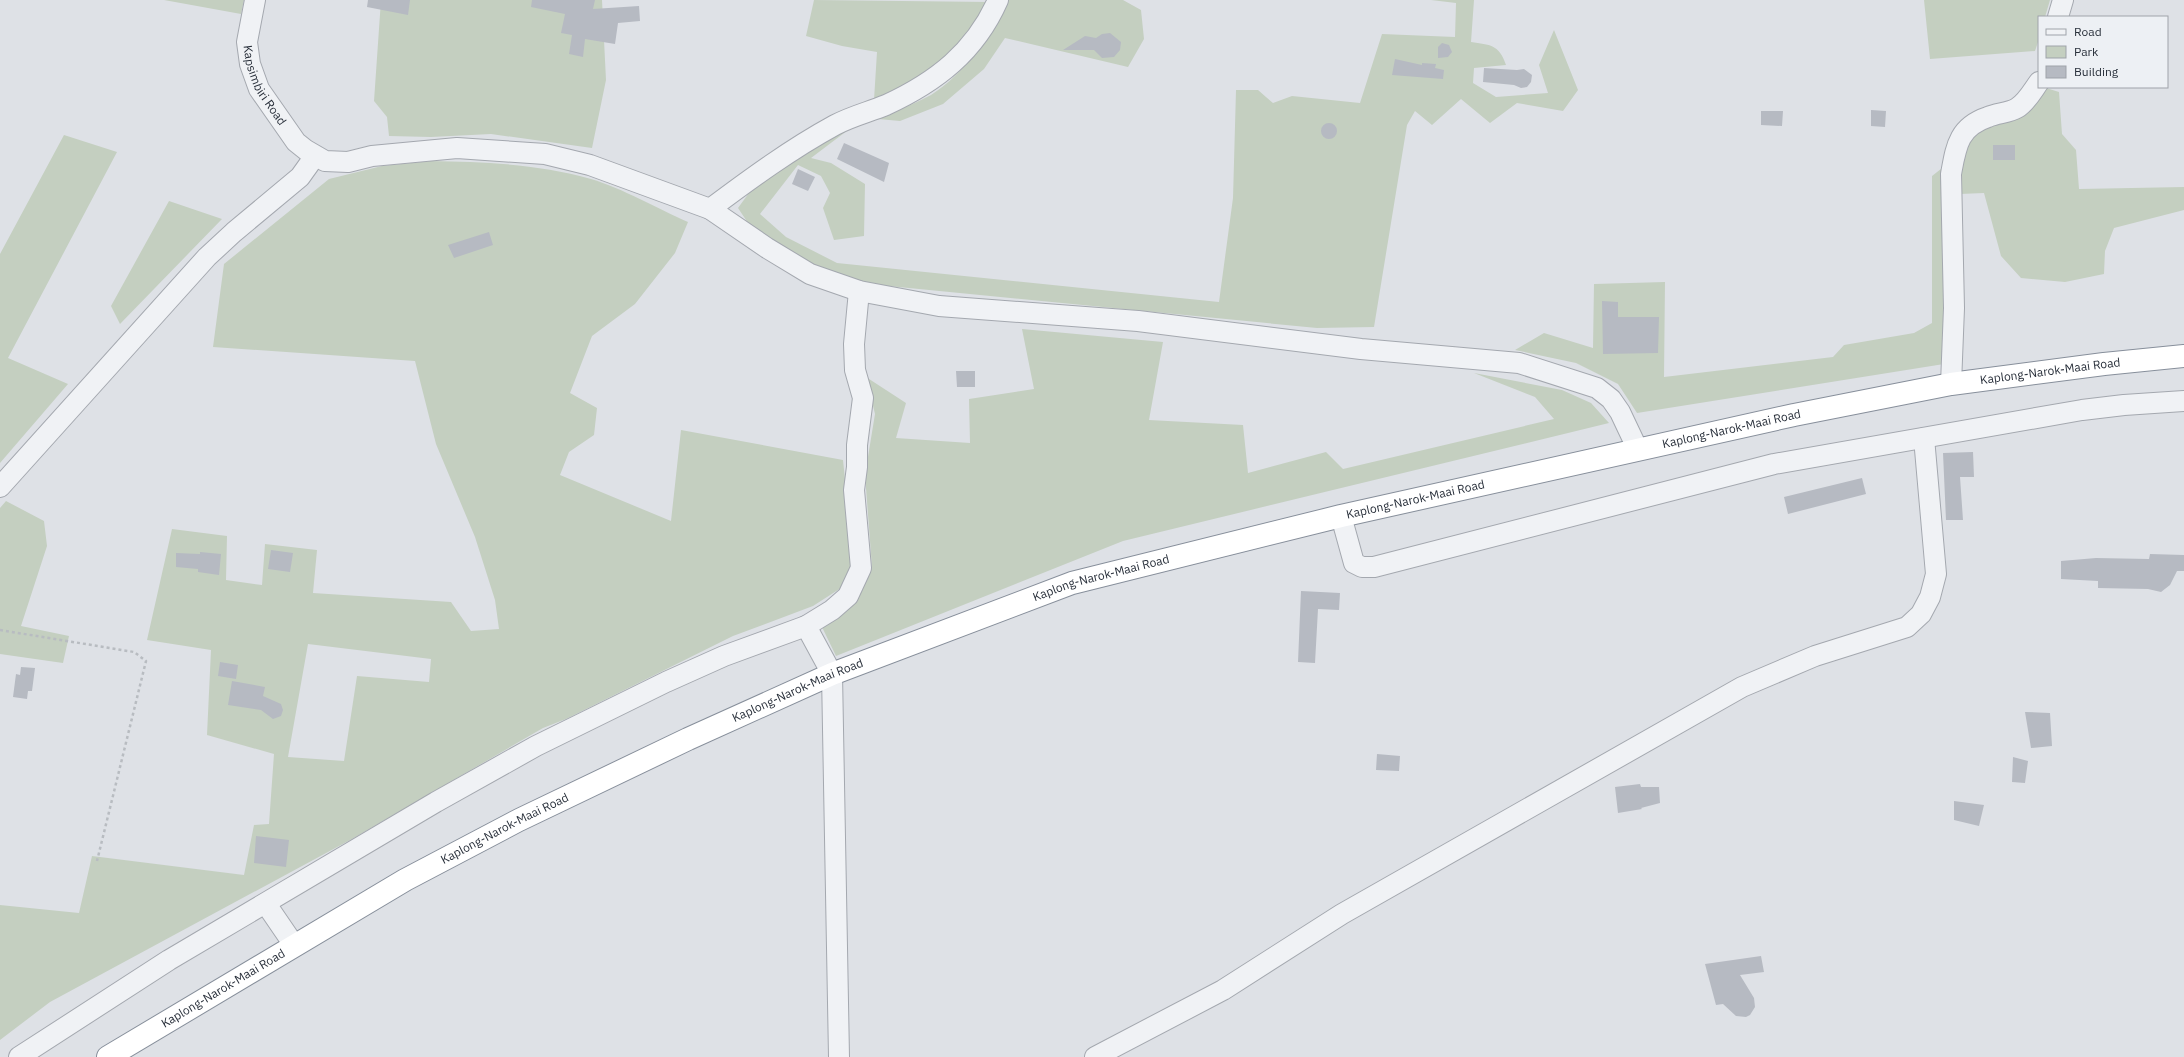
<svg xmlns="http://www.w3.org/2000/svg" width="2184" height="1057" viewBox="0 0 2184 1057" font-family="'IBM Plex Sans',sans-serif">
<style>
.green{fill:#c4cfc0;fill-rule:evenodd}
.building{fill:#b6bac2}
.lines{fill:none;stroke-linecap:round;stroke-linejoin:round}
.minor-casing{stroke:#a4a8af;stroke-width:22}
.highway-casing{stroke:#878f9b;stroke-width:24}
.path{stroke:#b8bcc1;stroke-width:2.5;stroke-dasharray:3 3;stroke-linecap:butt}
.minor{stroke:#f0f2f5;stroke-width:20}
.highway{stroke:#fff;stroke-width:22}
.labels{text-anchor:middle;stroke-width:3;stroke-linejoin:round;paint-order:stroke}
.street-label{font-size:12px;fill:#29303b;stroke:#edf0f4}
</style>
<rect width="100%" height="100%" fill="#dee1e6"/>
<path class="green" d="M164 0H244L241 14Z
M381 0H602L606 80 592 148 491 134 431 137 389 136 387 117 374 101Z
M814 0 990 2 949 60 909 86 874 100 877 52 842 46 806 36Z
M1006 0H1123L1141 10 1144 39 1128 67 1005 38 984 69 943 104 900 121 878 119C895 111 914 104 931 95 965 74 989 35 1006 0Z
M1431 0H1474L1471 42C1490 45 1499 44 1506 65L1474 68 1473 83 1496 97 1548 93 1539 65 1554 30 1578 90 1563 111 1517 103 1490 123 1461 99 1432 125 1415 111 1407 125 1374 327 1317 328 858 283 786 254 750 226 738 208 754 186 815 142 856 124 811 158 831 163 865 184 864 236 834 240 823 208 830 193 821 176 798 165 760 214 786 237 837 263 1219 302 1233 198 1236 90H1258L1273 103 1292 96 1360 103 1382 34 1455 37 1456 3Z
M1924 0H2050L2045 17H2039V39L2035 51 1930 59Z
M2046 88 2059 92 2062 134 2076 150 2079 189 2184 187V210L2114 228 2105 251 2104 274 2065 282 2021 278 2001 256 1984 193 1960 194C1961 152 1956 135 2003 123 2011 121 2022 118 2028 113 2035 106 2040 96 2046 88Z
M64 135 117 152 8 358 68 384 0 463V254Z
M431 161C484 162 539 164 591 179 622 188 658 209 688 222L675 253 635 304 592 336 570 393 597 408 594 435 569 452 560 475 671 521 681 430 843 460 854 566 841 588 813 606 733 636 566 719 543 728 352 839 50 1002 0 1040V905L79 913 92 856 244 875 254 825 269 824 274 754 207 735 211 650 147 640 172 529 227 536 226 580 262 585 265 544 317 550 313 593 451 602 471 631 499 629 495 600 475 537 436 444 415 361 213 347 224 264 329 179 382 166ZM308 644 431 659 429 682 357 676 344 761 288 757Z
M1946 165 1944 364 1637 413 1618 384 1576 363 1515 350 1544 333 1593 348 1594 284 1665 282 1664 377 1833 357 1844 345 1914 333 1932 323V176Z
M169 201 222 219 120 324 111 306Z
M1022 329 1163 342 1149 420 1243 425 1248 473 1326 452 1343 469 1554 419 1535 397 1474 373 1562 390 1591 403 1609 423 1123 541 836 656 822 627 855 603 872 567 865 475 875 414 866 377 906 403 896 438 970 443 969 399 1034 389Z
M6 501 44 521 47 546 21 626 69 636 63 663 0 654V508Z"/>
<path class="building" d="M368 0H410L408 15 367 7Z
M532 0H595L593 9 639 6 640 21 618 23 615 44 585 39 583 57 569 54 572 35 561 33 565 14 531 7Z
M1110 33 1121 42 1120 50 1114 57 1102 58 1094 50H1063L1085 36 1096 38 1102 34Z
M1442 43 1449 45 1452 52 1448 57 1438 58V47Z
M1395 59 1422 65V63L1436 64 1435 68 1444 70 1443 79 1392 75Z
M1484 68 1517 70 1524 69 1532 75 1531 82 1527 87 1521 88 1514 85 1483 82Z
M1871 110 1886 111 1885 127 1871 126Z
M1761 111H1783L1782 126 1761 125Z
M1321 131a8 8 0 1 1 16 0a8 8 0 1 1-16 0Z
M844 143 889 163 884 182 837 159Z
M1993 145H2015V160H1993Z
M798 169 815 177 808 191 792 184Z
M489 232 493 245 454 258 448 245Z
M1602 301 1618 302V317H1659L1658 353 1603 354Z
M956 371H975V387H957Z
M1973 452 1974 477H1960L1963 520H1946L1943 453Z
M1862 478 1866 494 1788 514 1784 497Z
M271 550 293 553 290 572 268 569Z
M200 552 221 554 219 575 198 572V569L176 567V553L200 554Z
M2150 554 2184 555V571H2177L2170 585 2161 592 2148 589 2098 588V581L2061 579V561L2096 558 2149 559Z
M1301 591 1340 593 1339 610 1318 609 1315 663 1298 662Z
M220 662 238 665 236 679 218 676Z
M21 667 35 668 32 691H28L27 699 13 697 16 674 20 675Z
M232 681 265 687 263 696 281 704 283 710 281 716 273 719 261 710 228 705Z
M2025 712 2050 713 2052 746 2031 748Z
M1377 754 1400 756 1399 771 1376 770Z
M2013 757 2028 761 2025 783 2012 782Z
M1640 784 1641 787H1659L1660 803 1641 808 1642 809 1618 813 1615 787Z
M1954 801 1984 805 1979 826 1954 820Z
M256 836 289 840 286 867 254 863Z
M1761 956 1764 972 1740 975 1754 998 1755 1007 1750 1015 1746 1017 1736 1016 1723 1004 1716 1005 1705 964Z"/>
<g class="lines">
<g class="minor-casing">
<g id="minor">
<path id="s1" d="M255 0 247 42 250 64 259 89 296 142 306 150 325 161 348 162 372 156 457 148 545 154 590 165 710 209 767 248 810 274 859 291 939 306 1138 321 1361 349 1519 363 1597 388 1611 399 1620 412 1638 450"/>
<path d="M2058 17 2063 0"/>
<path d="M710 209C750 179 791 149 835 125 852 116 869 112 886 105 936 82 975 52 998 0"/>
<path d="M1951 384 1954 308 1951 174C1956 147 1958 127 1988 117 1997 113 2009 113 2017 108 2027 102 2033 90 2039 82"/>
<path d="M0 487 207 257 234 232 300 177 315 156"/>
<path d="M1341 516 1354 563 1362 567H1374L1774 464 2082 410 2124 405 2184 401"/>
<path d="M806 626 832 674 839 1057"/>
<path d="M266 904 294 945"/>
<path d="M19 1057 169 960 436 802 536 746 666 682 724 656 806 626 832 610 848 596 861 568 854 490 857 467V445L863 398 855 370 854 344 859 291"/>
<path d="M1095 1057 1223 990 1342 914 1742 687 1815 656 1907 627 1921 614 1930 597 1936 574 1924 438"/>
</g>
</g>
<g class="highway-casing">
<g id="highway">
<path id="s2" d="M108 1057 405 880 519 820 688 739 832 674 1072 583 1341 516 1794 415 1951 384 2104 364 2184 356"/>
</g>
</g>
<path class="path" d="M0 630 134 652 146 661 97 861"/>
<use href="#minor" class="minor"/>
<use href="#highway" class="highway"/>
</g>
<g class="labels">
<g class="street-label">
<text dy="4" stroke="none"><textPath href="#s1" startOffset="90">Kapsimbiri Road</textPath></text>
<text dy="4" stroke="none"><textPath href="#s2" startOffset="2078">Kaplong-Narok-Maai Road</textPath></text>
<text dy="4" stroke="none"><textPath href="#s2" startOffset="1754">Kaplong-Narok-Maai Road</textPath></text>
<text dy="4" stroke="none"><textPath href="#s2" startOffset="1430">Kaplong-Narok-Maai Road</textPath></text>
<text dy="4" stroke="none"><textPath href="#s2" startOffset="1106">Kaplong-Narok-Maai Road</textPath></text>
<text dy="4" stroke="none"><textPath href="#s2" startOffset="782">Kaplong-Narok-Maai Road</textPath></text>
<text dy="4" stroke="none"><textPath href="#s2" startOffset="458">Kaplong-Narok-Maai Road</textPath></text>
<text dy="4" stroke="none"><textPath href="#s2" startOffset="134">Kaplong-Narok-Maai Road</textPath></text>
</g>
</g>
<rect x="2038" y="16" width="130" height="72" fill="#edf0f4" stroke="#9fa3aa"/>
<rect x="2046" y="29" width="20" height="6" fill="#f0f2f5" stroke="#9fa3aa"/>
<text x="2074" y="36" font-size="12" fill="#29303b">Road</text>
<rect x="2046" y="46" width="20" height="12" fill="#c4cfc0" stroke="#9fa3aa"/>
<text x="2074" y="56" font-size="12" fill="#29303b">Park</text>
<rect x="2046" y="66" width="20" height="12" fill="#b6bac2" stroke="#9fa3aa"/>
<text x="2074" y="76" font-size="12" fill="#29303b">Building</text>
</svg>
